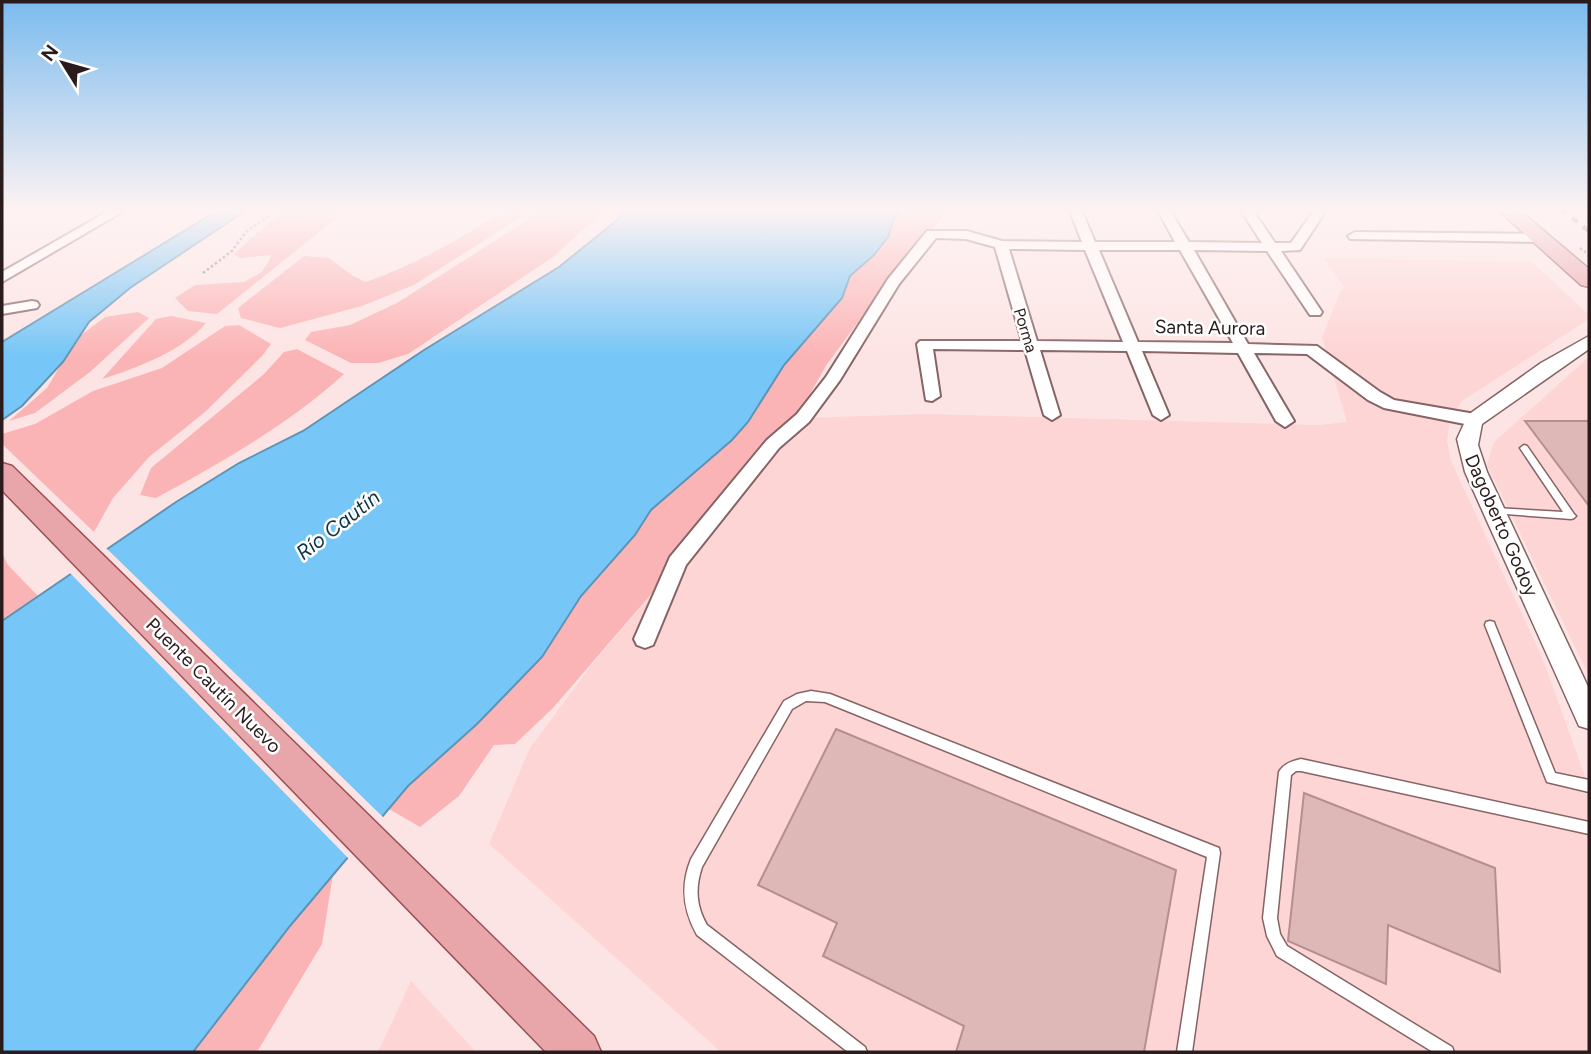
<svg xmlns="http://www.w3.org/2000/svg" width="1591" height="1054" viewBox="0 0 1591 1054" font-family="Figtree,sans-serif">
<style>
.built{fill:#fdd5d5}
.green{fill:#fbb4b6}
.water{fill:#76c6f7;stroke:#5f93b5;stroke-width:2}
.pier{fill:#fde4e4}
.building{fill:#deb7b7;stroke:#b58f90;stroke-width:2}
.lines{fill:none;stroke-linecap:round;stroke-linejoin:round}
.service-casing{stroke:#866364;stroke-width:3}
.minor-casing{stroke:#866364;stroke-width:4}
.tertiary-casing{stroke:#866364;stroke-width:3}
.primary-casing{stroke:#9b4f55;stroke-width:3}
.path{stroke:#978383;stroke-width:2.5;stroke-dasharray:2.5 2.5;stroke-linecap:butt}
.service{fill:#fff;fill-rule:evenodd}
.minor{fill:#fff;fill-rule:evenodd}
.tertiary{fill:#fff;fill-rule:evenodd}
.primary{fill:#e8a6ab;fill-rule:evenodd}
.rail{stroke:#695858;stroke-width:4.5;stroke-dasharray:7 7;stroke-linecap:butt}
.labels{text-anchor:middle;stroke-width:5;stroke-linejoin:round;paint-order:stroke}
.far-street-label{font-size:16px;fill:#2a1c1c;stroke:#fff}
.street-label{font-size:19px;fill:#2a1c1c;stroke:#fff}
.water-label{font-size:21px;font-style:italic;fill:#103448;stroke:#fff}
</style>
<rect width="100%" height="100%" fill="#fde4e4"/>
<path class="built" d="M1324 258 1532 262 1589 315V319L1462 401 1450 421 1447 441 1451 461 1542 657 1589 787V1052H721L489 844 530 748 593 663 803 418 926 414 1319 425 1347 422 1322 338 1341 290 1345 289Z
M1589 357V676L1487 465 1494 442Z
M411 981 476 1052H378Z"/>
<path class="green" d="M290 209H348L217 314 188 311 175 298 195 285 244 282 262 272 272 255 240 258 234 254 272 220Z
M508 209H534L414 285 362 306 280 328 241 318 238 308 304 256 329 258 353 276 366 282C418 264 462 237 508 209Z
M545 209H606L553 257 408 354 378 363H351L305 340 311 332 350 325 397 303Z
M901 209H949L902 263 827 364 797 417 755 453 669 560 653 592 553 708 515 744 494 745 459 796 420 827 389 809 408 786 477 724 542 657 581 596 635 535 651 510 732 440 748 422 784 365 842 298 850 276 874 255 888 237 891 224Z
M138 312 149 318 90 372 35 413 9 421 47 388 76 339 105 317Z
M171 316 206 323C184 350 135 369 102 379L156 319Z
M239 325 271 344 262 356 205 412 149 457 113 498 94 532 2 444V434L35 424 93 391 162 368 225 326Z
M297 349 344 374C288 425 222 462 156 498L140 495 151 468 264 374 284 352Z
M2 553 8 565 38 596 2 621Z
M333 874 322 944 257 1052H193L290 926Z"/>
<path class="water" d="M220 209H248L130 288 89 322 63 362 22 406 2 420V342Z
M625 209H902L895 216 888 237 874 255 850 276 842 298 784 365 748 422 732 440 651 510 635 535 581 596 542 657 477 724 408 786 290 926 193 1052H2V621L176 502 239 463 303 431 424 350 559 267 617 220Z"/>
<path class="pier" d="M104 546 385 819 350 860 68 571Z"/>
<path class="building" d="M1525 421H1589V506Z
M836 729 1176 870 1144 1052H956L964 1026 823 956 837 923 758 885Z
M1304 793 1495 868 1500 972 1388 925 1386 984 1288 941Z"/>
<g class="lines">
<g class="service-casing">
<path id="service" d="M1524 445 1527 446 1574 514 1576 516 1574 518 1571 519 1492 513 1490 511 1492 509 1495 508 1563 512 1520 448Z
M1490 621 1494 622 1495 625 1555 773 1589 780V792L1547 782 1485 625 1486 622Z
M811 691 830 694 1219 848 1220 853 1192 1052H1177L1207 857 825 702 806 701 792 709 702 867C695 888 696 906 707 925L865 1047 867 1052H848L697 935C683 910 680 886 691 859L784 701 797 694Z
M1301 759 1589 822V834L1301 771H1296L1291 775 1277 918 1280 934 1287 946 1452 1047 1454 1052H1433L1277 956 1267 936 1263 918 1279 772C1283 764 1292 761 1301 759Z"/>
</g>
<g class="minor-casing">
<path id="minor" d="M112 209H127L2 282V272Z
M1069 209H1081L1095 242H1175L1157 209H1169L1189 242 1262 243 1240 209H1252L1275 243H1291L1315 209H1327L1300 250 1281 251 1322 312 1320 315H1310L1267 251 1194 250 1248 344 1317 346 1380 392 1394 400 1475 414 1484 420 1475 426 1384 408 1368 400 1307 354 1254 353 1294 421 1285 427 1276 421 1238 353 1142 351 1169 415 1161 420 1153 415 1127 351 1040 350 1060 415 1052 420 1044 415 1025 350 933 349 940 396 932 401 926 400 917 344 920 341H1022L995 247 966 239 936 238 899 284 840 380 809 422 779 448 686 565 653 645 645 648 637 645 634 639 670 557 767 440 797 414 826 377 888 279 927 231H967L1002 241 1082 242ZM1009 249 1085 250 1123 342 1037 341ZM1099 250H1180L1233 343 1138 342Z
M1355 232 1543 234 1550 238 1543 242 1350 239 1348 236Z
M32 301 37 302 39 305 37 308 2 314V306Z"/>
</g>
<g class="tertiary-casing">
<path id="tertiary" d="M1589 336V349L1482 424 1478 445 1487 472 1589 689V729L1579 726 1575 717 1465 472 1457 439 1468 415 1541 363Z"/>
</g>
<g class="primary-casing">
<path id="primary" d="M1497 209H1518L1589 269V287L1581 285Z
M2 463 12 466 594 1036 601 1052H546L2 490Z"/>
</g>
<path class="path" d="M1580 248 1589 255
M203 273 232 251 247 231 279 209"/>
<use href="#service" class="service"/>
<use href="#minor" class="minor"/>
<use href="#tertiary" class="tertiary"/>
<use href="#primary" class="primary"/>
<path class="rail" d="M1561 209 1589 231"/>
</g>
<linearGradient id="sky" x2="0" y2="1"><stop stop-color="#7abbee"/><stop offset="0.59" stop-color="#fef3f3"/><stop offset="1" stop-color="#fef3f3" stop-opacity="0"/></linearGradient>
<rect width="1591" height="356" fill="url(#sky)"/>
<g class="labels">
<g class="far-street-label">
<text transform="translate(1026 330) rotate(73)" y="6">Porma</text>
</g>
<g class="street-label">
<text transform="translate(1210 327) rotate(1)" y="7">Santa Aurora</text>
<text transform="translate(1502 525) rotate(66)" y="7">Dagoberto Godoy</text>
<text transform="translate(214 685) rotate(45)" y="7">Puente Cautín Nuevo</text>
</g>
<g class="water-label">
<text transform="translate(338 525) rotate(-38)" y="7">Río Cautín</text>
</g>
</g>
<rect width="1591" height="1054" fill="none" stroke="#2a1c1c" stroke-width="7"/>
<g transform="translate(63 63) rotate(307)" stroke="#ffffff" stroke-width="5" paint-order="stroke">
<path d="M0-5L12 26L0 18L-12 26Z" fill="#2a1c1c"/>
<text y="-10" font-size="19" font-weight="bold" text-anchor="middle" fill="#2a1c1c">N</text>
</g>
</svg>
